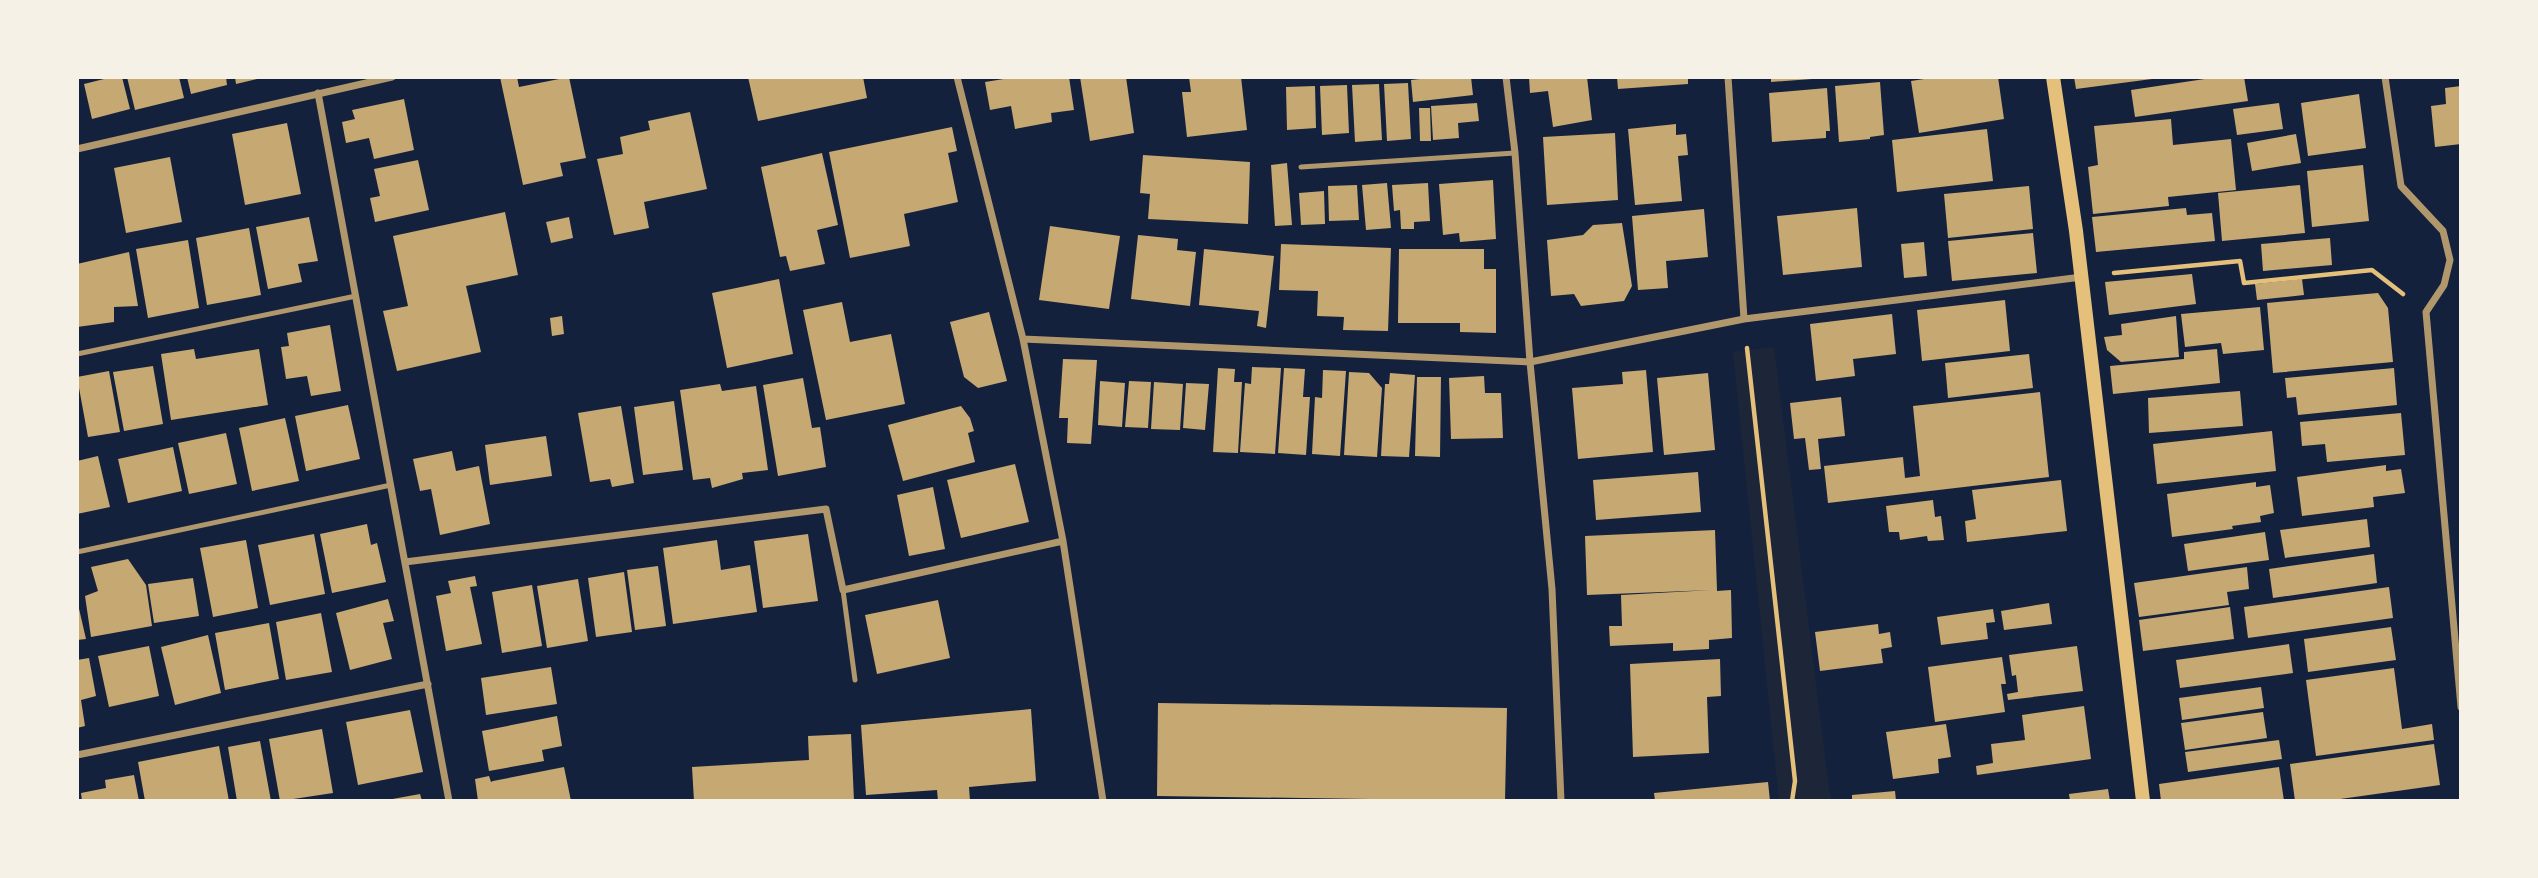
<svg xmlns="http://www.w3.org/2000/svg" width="2538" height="878" viewBox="0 0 2538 878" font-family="'Noto Sans',sans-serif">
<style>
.green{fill:#1d2539}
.building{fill:#c6a872}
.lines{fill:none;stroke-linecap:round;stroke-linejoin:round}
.path{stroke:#e5c07b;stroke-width:4.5}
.service{stroke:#b1986c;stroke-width:5}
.minor{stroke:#b1986c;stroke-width:7}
.secondary{stroke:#e5c07b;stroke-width:14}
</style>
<rect width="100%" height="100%" fill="#14213d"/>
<path class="green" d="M1774 347 1829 789 1832 801H1779L1733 352Z"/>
<path class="building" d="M103 77H122L130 109 92 119 84 84 104 79Z
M127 77H179L184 98 135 110Z
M187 77H226L227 85 191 94Z
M235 77H260L261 78 236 84Z
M500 77H517L519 87 569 77 586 158 560 163 563 176 523 185Z
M748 77H863L867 98 758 121Z
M1016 77H1069L1074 110 1051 113 1052 122 1015 129 1011 106 990 110 985 82Z
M1080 77H1126L1134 133 1090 141Z
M1189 77H1241L1247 130 1187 137 1182 92H1191Z
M1437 77H1471L1473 95 1413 102 1411 80Z
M1529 77H1587L1592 120 1553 127 1548 91 1530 93Z
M1617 77H1688V84L1618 89Z
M1771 77H1812V79L1771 82Z
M1937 77H1998L2004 119 1919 133 1911 81Z
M2074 77H2152V79L2076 89Z
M2218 77H2244L2248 101 2135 117 2131 90Z
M1880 82 1884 135 1870 137V139L1839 142 1835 86Z
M1408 83 1411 139 1387 141 1384 84Z
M1379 84 1382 140 1355 142 1352 85Z
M1347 85 1349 133 1322 135 1320 86Z
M1315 86 1316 128 1287 130 1286 87Z
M2461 86V144L2435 147 2431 106 2446 104 2445 88Z
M1827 88 1830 131H1826V138L1772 142 1769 93Z
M2359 94 2366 148 2308 156 2301 103Z
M404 99 414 150 374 159 369 138 346 143 342 122 355 119 352 110Z
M1477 103 1479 121 1458 123 1459 138 1433 140 1431 106Z
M2279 103 2283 129 2237 135 2233 109Z
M1419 108H1430L1431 141H1420Z
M690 112 707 189 644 202 649 228 614 235 597 159 623 154 620 137 650 130 648 121Z
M2171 119 2173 145 2231 139 2236 190 2168 197 2169 206 2093 214 2088 167 2098 165 2094 126Z
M287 123 301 194 245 205 232 134Z
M1676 124V135L1686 134 1688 155 1678 156 1682 201 1635 205 1628 129Z
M952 127 957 151 948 153 958 202 904 214 910 246 850 258 829 152Z
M1987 129 1993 181 1897 192 1892 140Z
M1615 133 1618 200 1547 205 1543 137Z
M2296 134 2301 163 2252 171 2247 143Z
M822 153 838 225 817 230 825 264 790 271 786 256 780 257 761 167Z
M1143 155 1250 162 1248 224 1148 219 1150 194 1140 193Z
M170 157 182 222 126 233 114 168Z
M418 160 429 210 375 222 370 198 380 196 374 169Z
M1287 163 1292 225 1275 226 1271 165Z
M2363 165 2369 221 2312 227 2307 171Z
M1493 180 1496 239 1460 242 1459 233 1443 235 1439 184Z
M1387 183 1391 228 1366 230 1362 185Z
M1428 183 1430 221 1414 222V229H1401L1400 210 1394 211 1392 185Z
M1357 185 1359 220 1329 221 1328 186Z
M2300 185 2305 233 2222 241 2218 193Z
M2029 186 2033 229 1948 238 1944 194Z
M1324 191 1325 224 1301 225 1299 193Z
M1857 208 1862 267 1783 275 1777 216Z
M2186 208 2187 215 2212 213 2215 241 2096 252 2092 217Z
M1704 209 1708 257 1666 261 1668 288 1638 290 1632 216Z
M505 212 518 275 466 286 481 352 397 371 383 311 408 306 393 236Z
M309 217 318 261 298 264 302 282 268 289 256 227Z
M569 217 573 238 551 243 546 222Z
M1622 223 1632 286 1624 301 1581 306 1574 294 1551 296 1547 240 1583 235 1593 225Z
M1050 226 1120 236 1109 309 1039 300Z
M249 228 261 295 207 305 196 238Z
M2033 233 2037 273 1952 281 1948 241Z
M1138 235 1178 239 1177 250 1196 252 1190 306 1131 299Z
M2330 238 2332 265 2263 271 2261 244Z
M188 240 199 308 148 318 136 249Z
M1924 242 1927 276 1904 278 1901 244Z
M1281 244 1391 248 1388 331 1343 330 1344 317 1317 316 1318 291 1279 290Z
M1204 249 1274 256 1266 328 1257 326 1259 311 1199 305Z
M1399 249H1484V269H1496V333L1460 332V323H1398Z
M129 252 138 306 114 307V322L77 327V264Z
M2192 274 2196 304 2109 315 2105 282Z
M779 279 793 354 727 368 712 293Z
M2302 279 2304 295 2257 300 2255 284Z
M2378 293 2388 308 2393 362 2273 373 2267 303Z
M2005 300 2010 351 1922 361 1917 310Z
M842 302 850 342 891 334 905 404 826 420 803 310Z
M2260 307 2264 350 2223 354 2221 343 2185 347 2181 314Z
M989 312 1007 381 978 388 964 377 950 322Z
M1892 314 1896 354 1853 359 1855 376 1816 381 1810 324Z
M562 316 564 334 552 336 550 318Z
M2176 316 2179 357 2121 362 2107 350 2104 337 2122 335 2121 324Z
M330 325 341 391 311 396 307 376 286 379 281 347 289 346 287 333Z
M194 349 196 359 259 349 268 405 171 420 161 354Z
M2217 349 2220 383 2113 394 2110 366 2184 359V352Z
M2029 354 2033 388 1948 398 1945 363Z
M1063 359 1097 360 1091 444 1067 443 1068 418H1059Z
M153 366 163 424 124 431 113 372Z
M1252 367 1281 368 1275 454 1240 452 1245 383 1251 384Z
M1218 368 1235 369 1234 382H1242L1238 453 1213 452Z
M1284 368 1305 369 1303 397H1310L1306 455 1278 453Z
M2394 368 2397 405 2298 415 2296 397 2287 398 2285 378Z
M1323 370 1346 371 1340 456 1312 454 1315 397 1322 398Z
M1646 370 1653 452 1578 459 1572 388 1623 384 1622 372Z
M109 371 120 432 88 437 77 377Z
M1349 372 1369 373 1382 388 1377 457 1344 455Z
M1390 373 1415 375 1409 457 1381 456 1385 384H1389Z
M1708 373 1715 450 1664 455 1657 378Z
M1484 376 1485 393H1501L1503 438 1451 439 1449 378Z
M1417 377H1441L1440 457 1415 456Z
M803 378 812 428 820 427 826 467 778 476 763 385Z
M1100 381 1125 383 1122 427 1098 425Z
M1129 381 1151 382 1148 428 1125 427Z
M1154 382 1183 384 1180 430 1151 429Z
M1186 383 1209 384 1205 430 1183 428Z
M720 384 722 391 756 386 768 470 742 473 743 479 712 488 710 478 693 480 680 390Z
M2240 391 2243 426 2149 433 2148 398Z
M2040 392 2049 477 1828 503 1824 466 1903 457 1905 478 1920 476 1913 406Z
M1841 397 1845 436 1818 439 1821 469 1809 470 1805 438 1794 439 1790 403Z
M674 401 683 470 643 475 634 407Z
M348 405 360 459 306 471 295 416Z
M621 406 634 483 612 487 610 479 590 482 578 413Z
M961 406 970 418 974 431 968 433 975 462 903 481 888 425Z
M2401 413 2405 455 2327 462 2325 444 2302 446 2300 422Z
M285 418 299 481 252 491 239 428Z
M2272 431 2276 471 2157 484 2153 444Z
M226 433 237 484 189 494 178 443Z
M546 436 552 476 490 485 485 445Z
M173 447 182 491 128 503 118 459Z
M452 451 456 471 479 466 490 524 440 535 431 489 420 491 413 459Z
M98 456 110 507 77 514V461Z
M1015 464 1029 522 961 538 947 480Z
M2386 465V471L2401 469 2405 493 2373 497 2374 507 2302 516 2297 477Z
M1698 472 1701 512 1596 520 1593 480Z
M2061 480 2067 531 1967 542 1965 521 1976 519 1972 490Z
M2256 482V487L2270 485 2274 513 2260 516 2261 522 2232 526 2233 529 2172 537 2167 494Z
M933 487 945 549 909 556 897 495Z
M1933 500 1935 517 1941 516 1944 540 1928 541 1927 536 1900 540 1899 532H1889L1886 506Z
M2367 519 2370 547 2285 558 2280 530Z
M367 524 371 545 377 543 386 582 332 593 320 534Z
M1715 530 1717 591 1731 590 1732 638 1709 640V649L1673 651V643L1610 646 1609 626H1622L1621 595 1712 590 1587 595 1585 536Z
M2265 532 2269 560 2188 571 2184 544Z
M314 534 325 594 270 605 258 545Z
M808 534 818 601 763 608 754 541Z
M246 540 258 608 213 617 200 548Z
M717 540 721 570 750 565 757 612 673 624 663 548Z
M2374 554 2377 583 2273 598 2269 569Z
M128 559 146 585 152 626 91 637 85 596 98 591 91 567Z
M658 566 666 626 635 630 627 570Z
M2247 567 2249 589 2227 592 2229 605 2139 617 2134 583Z
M624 572 632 632 596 637 588 578Z
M475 576 477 586 470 587 482 644 446 651 436 596 451 593 448 581Z
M193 578 199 616 154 623 148 584Z
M578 579 588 641 547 648 537 586Z
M532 585 542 646 502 653 492 592Z
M2389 587 2393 618 2248 638 2244 607Z
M388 599 394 621 383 623 392 659 350 670 336 613Z
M77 600 86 639 77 640Z
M938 600 950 658 877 674 865 615Z
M2049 603 2052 624 2004 630 2001 611Z
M2230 607 2234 639 2143 651 2139 620Z
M1993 609 1995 622 1986 623 1988 639 1941 645 1937 617Z
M321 613 332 672 286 680 276 622Z
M269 623 279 679 225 690 215 633Z
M1878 624 1879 634 1890 632 1892 647 1881 649 1883 663 1820 671 1815 632Z
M2391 627 2396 660 2308 672 2304 639Z
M208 635 221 693 175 705 161 647Z
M2289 644 2293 673 2180 688 2176 660Z
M149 646 159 696 109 707 98 656Z
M2077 646 2083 691 2008 700 2007 694 2018 692 2016 675 2012 676 2009 655Z
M2002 657 2006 684H2001L2005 712 1935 722 1928 667Z
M89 658 96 696 81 700 85 726 77 728V660Z
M1720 659 1721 696 1707 697 1709 753 1633 757 1630 664Z
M551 667 557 704 486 715 481 678Z
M2394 668 2402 729 2432 724 2434 740 2316 756 2306 680Z
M2261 687 2264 708 2182 720 2179 698Z
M1158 703 1507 708 1505 801 1157 796Z
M2084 706 2091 759 1977 775 1976 766 1993 763 1991 744 2025 740 2022 715Z
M1031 709 1036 781 969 787 970 801H938L937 790 866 795 861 725Z
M410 710 423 772 358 785 346 722Z
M2263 712 2267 738 2185 750 2181 723Z
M557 716 562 746 542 750 544 761 489 771 482 731Z
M1946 724 1951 757 1938 759 1939 773 1893 779 1886 732Z
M322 729 333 793 280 801 269 739Z
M851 734 854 801H694L692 767 809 760 808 736Z
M2279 740 2282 759 2188 772 2185 752Z
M260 741 271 801H237L228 747Z
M2434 744 2440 785 2326 801H2295L2290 764Z
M219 746 229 801H145L138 762Z
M564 767 571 801H478L475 779 489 776 491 782 493 781Z
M2279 767 2284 801H2161L2159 784Z
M134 775 139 801H82L81 793 106 788 105 780Z
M1768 782 1770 801H1655L1654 793Z
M2108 789 2110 801H2070L2069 794Z
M1895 791 1896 801H1852V795Z
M420 794 422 801H387V800Z"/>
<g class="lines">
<path class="path" d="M2114 273 2240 261 2244 283 2372 270 2403 294
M1747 348 1795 781 1792 801"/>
<path class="service" d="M1301 167 1515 153
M77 354 356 296
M77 552 391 485
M843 590 855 680"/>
<path class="minor" d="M957 77 1023 339 1063 541 1103 801
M1506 77 1515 153 1530 362 1552 589 1561 801
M1728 77 1744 319
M2385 77 2401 186 2443 231 2450 260 2444 285 2426 312 2461 707
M318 93 449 801
M77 149 392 77
M1023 339 1530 362 1744 319 2082 277
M405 562 826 509 843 590 1063 541
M77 755 428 684"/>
<path class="secondary" d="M2053 77 2076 231 2143 801"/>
</g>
<rect width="2538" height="878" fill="none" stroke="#f6f1e7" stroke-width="158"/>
</svg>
